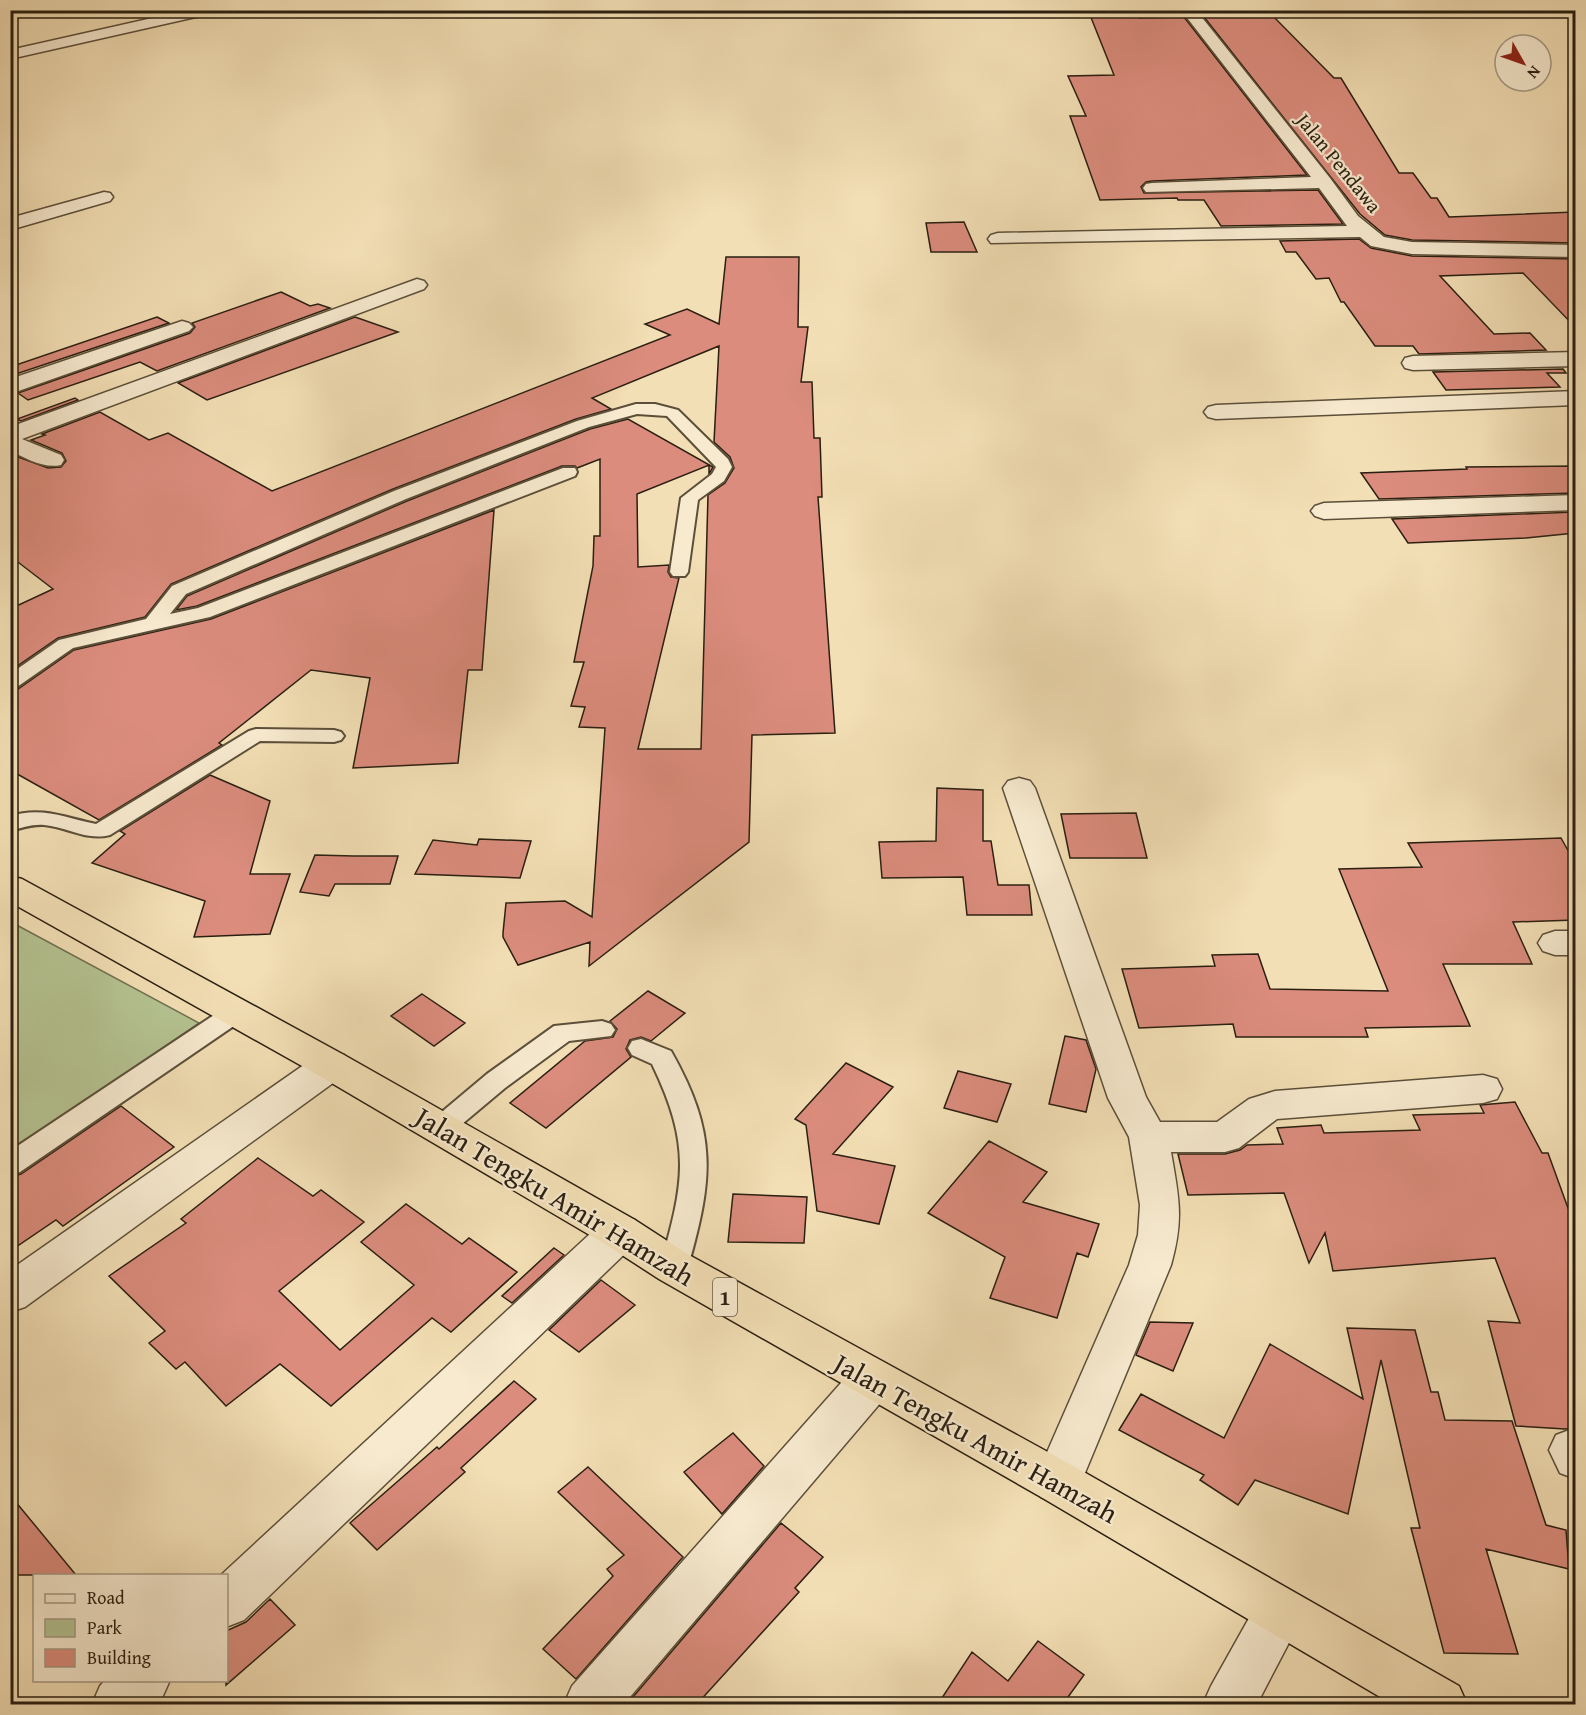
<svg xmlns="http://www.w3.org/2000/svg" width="1586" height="1715" viewBox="0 0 1586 1715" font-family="'Gentium Book Plus',serif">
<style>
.green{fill:#b5c392;stroke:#707152;stroke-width:1.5}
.building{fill:#db8c7d;stroke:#2a1f11;stroke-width:1.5}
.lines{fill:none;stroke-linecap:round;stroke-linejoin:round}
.service-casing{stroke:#5c4f3a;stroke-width:4}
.minor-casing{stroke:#5c4f3a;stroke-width:3}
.trunk-casing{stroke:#2a1f11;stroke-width:3}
.service{fill:#f7eacf;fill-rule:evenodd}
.minor{fill:#f7eacf;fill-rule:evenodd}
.trunk{fill:#f3dfb5;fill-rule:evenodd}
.labels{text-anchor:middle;stroke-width:4.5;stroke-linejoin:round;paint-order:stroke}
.far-street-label{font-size:20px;fill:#2a1f11;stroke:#f7eacf}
.shield{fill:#f7eacf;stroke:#685c4a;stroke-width:1.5}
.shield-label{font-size:22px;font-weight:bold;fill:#2a1f11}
.near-street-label{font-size:28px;fill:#2a1f11;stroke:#f7eacf}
</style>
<rect width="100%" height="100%" fill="#f3dfb5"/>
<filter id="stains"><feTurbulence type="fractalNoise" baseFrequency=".00333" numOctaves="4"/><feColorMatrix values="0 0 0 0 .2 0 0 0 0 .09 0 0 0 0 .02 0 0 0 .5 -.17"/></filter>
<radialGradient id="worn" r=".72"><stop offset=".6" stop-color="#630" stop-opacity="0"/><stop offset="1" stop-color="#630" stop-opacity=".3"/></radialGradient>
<path class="green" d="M11 922 199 1023 11 1151Z"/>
<path class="building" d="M1088 10H1136L1139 18 1184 17 1307 175 1152 181 1146 182 1141 187 1144 193 1318 190 1343 224 1221 226 1204 200H1178L1177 198 1100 200 1070 116H1086L1068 76 1114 75Z
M1210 10H1267L1334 78H1341L1399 173H1413L1431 198H1437L1449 217 1575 212V243L1412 240 1385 235 1360 214 1204 17H1214Z
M964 222 977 252H931L926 223Z
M1359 239 1371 248 1412 256 1575 259V327L1523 273 1440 276 1494 334 1530 333 1546 350 1419 354 1413 346H1375L1344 302H1341L1329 278 1316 279 1296 252H1286L1280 241Z
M726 257H799L798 327H808L801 382H812L814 438H820L822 497H818L835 733 752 735 749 842 589 966 590 942 518 965 503 937V933L506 903 565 901 592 917 605 728 579 727 585 707 571 706 584 662H574L593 566 594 536H600V459L577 468 575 466H562L197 606 176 610 187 596 407 501 590 429 628 419 713 467 709 474V465L637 494 638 567 669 565 668 572 671 577 679 578 638 749H701L708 495 725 483 734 468 730 457 714 442 719 346 592 398 611 409 576 419 393 489 171 584 145 617 58 638 10 671V609L53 589 10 556V454L48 468 61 467 66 461 62 453 31 440 45 435 42 434 100 412 149 440 168 433 272 491 670 335 645 324 687 309 719 324Z
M281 292 310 306 318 304 330 308 157 371 140 362 28 400 18 393 190 333 195 327 192 323Z
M157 317 169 323 10 376V367Z
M355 317 398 332 207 400 178 383Z
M1563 369 1566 373H1547L1560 387 1446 390 1433 372Z
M75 398 78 400 21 421 17 419Z
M1575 466V493L1379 499 1361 473 1467 469 1466 467Z
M494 510 482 670H468L458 763 353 768 370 678 311 670 219 743 222 745 99 820 10 770V691L18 689 74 650 211 619Z
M1575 512V533L1526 538 1408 543 1392 519Z
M210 775 270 801 250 874H290L270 934 194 937 205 901 92 863 125 834 120 831Z
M937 788 983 790V841H991L998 885H1029L1032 915H967L963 877 882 878 879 842 936 841Z
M1136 813 1147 858H1070L1061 814Z
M1561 838 1575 863V920L1513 922 1532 964H1443L1470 1026 1365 1028 1368 1037H1236L1233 1024 1139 1028 1122 969 1215 966 1212 955 1258 954 1270 989 1388 991 1339 869 1422 867 1408 843Z
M479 839 531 841 520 878 415 874 433 840 477 845Z
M315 855 354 856H398L390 884H335L329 896 300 892Z
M648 991 685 1013 651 1041 641 1037 630 1040 626 1049 631 1057 546 1128 510 1103 585 1041 613 1037 617 1029 610 1021Z
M422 994 465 1023 434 1046 391 1016Z
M1065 1036 1086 1040 1096 1069 1086 1112 1049 1104Z
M846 1063 893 1087 833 1154 895 1166 879 1224 817 1211 806 1125 795 1119Z
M958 1071 1011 1084 997 1122 944 1108Z
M1515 1102 1542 1153H1548L1568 1208H1575V1428L1565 1429 1516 1426 1488 1321 1520 1323 1495 1258 1333 1271 1325 1233 1309 1263 1284 1193 1188 1195 1178 1154H1225L1240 1150 1247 1145 1283 1144 1277 1128 1321 1125 1324 1133 1420 1130 1413 1115 1484 1113 1480 1105Z
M121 1106 174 1147 63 1226 56 1220 10 1251V1177L21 1174Z
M989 1141 1047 1172 1023 1202 1099 1224 1088 1257 1077 1253 1057 1318 990 1298 1005 1257 928 1213Z
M258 1158 313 1196 321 1190 364 1222 279 1291 340 1350 414 1285 361 1242 406 1204 462 1244 469 1238 517 1272 451 1332 432 1318 331 1406 280 1364 226 1406 185 1362 176 1369 149 1343 165 1331 109 1276 186 1223 181 1219Z
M733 1194 807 1197 804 1243 728 1242Z
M554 1248 564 1255 512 1303 502 1296Z
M601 1280 635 1305 579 1352 549 1330Z
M1150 1322 1193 1323 1173 1371 1136 1355Z
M1347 1328 1415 1330 1431 1392H1438L1445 1420 1512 1421 1546 1525 1566 1530 1569 1569 1486 1549 1518 1654 1444 1653 1411 1528H1420L1381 1360 1348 1514 1255 1480 1238 1505 1200 1480 1204 1475 1119 1430 1141 1394 1224 1438 1270 1344 1363 1399Z
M514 1381 536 1399 461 1468 465 1472 377 1550 350 1523 437 1447 439 1449Z
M733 1433 764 1466 722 1514 684 1472Z
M588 1467 683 1557 576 1679 543 1649 613 1576 607 1569 624 1555 558 1492Z
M10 1495 76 1575H10Z
M781 1523 823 1557 795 1588 799 1592 697 1704H627Z
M270 1599 295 1625 226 1685V1631L246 1622Z
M1038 1641 1084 1675 1063 1704H938L972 1652 1008 1681Z"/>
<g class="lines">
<g class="service-casing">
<path id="service" d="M636 404H655L678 410 728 459 732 467 724 481 698 500 688 572 685 576H673L670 572 681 498 712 474 716 467 667 416 637 414 589 427 406 499 186 594 170 614 198 608 563 468H575L577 472 575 476 210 617 73 648 17 687 10 689V674L59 640 146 619 172 586 394 491 577 421Z
M256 729 334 730 341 732 344 736 341 740 334 742 260 741 110 835C86 841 67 827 44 825 32 824 22 828 10 831V816C42 806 66 818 96 824L249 731Z
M235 1004 244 1007 247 1013 244 1019 20 1172 10 1175V1151L226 1007Z
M602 1021 611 1024 615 1030 611 1036 569 1041 505 1088 449 1135 440 1138 431 1135 427 1128 431 1121 487 1074 554 1026Z
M641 1039 671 1051C718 1134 713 1178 688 1267L684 1275 674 1279 664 1275 660 1267C684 1182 692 1147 652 1064L632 1055 628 1048 632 1041Z"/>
</g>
<g class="minor-casing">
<path id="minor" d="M188 10H216L209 14 10 59V50Z
M1181 10H1196L1330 178 1358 216 1384 237 1412 242 1576 245V257L1412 254 1371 246 1360 237 991 243 988 239 991 235 998 233 1347 226 1319 188 1146 192 1143 188 1146 184 1152 183 1311 177Z
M104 192 110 193 113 197 110 201 10 230V218Z
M417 279 424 281 427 285 424 289 22 439 61 455 64 460 61 465C43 469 26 458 10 451V427Z
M182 321 189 323 193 327 189 331 10 394V379Z
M1576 352V366L1413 370 1405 368 1402 363 1405 358 1413 356Z
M1576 391V405L1216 419 1208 417 1204 412 1208 407 1216 405Z
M1576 495V510L1324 519 1315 516 1311 511 1315 506 1324 503Z
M1019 778 1030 781 1035 788 1146 1097 1160 1122H1217L1249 1099 1275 1091 1483 1075 1497 1079 1502 1089 1497 1099 1483 1103 1277 1119 1239 1148 1225 1152H1171C1179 1198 1184 1219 1171 1265L1075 1497 1058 1504 1041 1497 1034 1482 1129 1265 1138 1235 1140 1205 1129 1137 1108 1098 1003 788 1008 781Z
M1555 931H1576V955H1555L1543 951 1538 943 1543 935Z
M331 1051 344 1055 350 1065 344 1075 25 1307 10 1312V1270L318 1055Z
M620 1215 635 1220 641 1232 635 1244 244 1620 226 1627V1576H220L605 1220Z
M872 1361 888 1366 894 1380 888 1394 624 1704H564L572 1686 856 1366Z
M1572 1429 1576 1430V1479L1560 1473 1549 1450 1556 1435Z
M1280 1588 1298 1595 1305 1612 1257 1704H1203L1211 1686 1262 1595Z
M105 1680H170L162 1698 155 1704H92L100 1686Z"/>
</g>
<g class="trunk-casing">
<path id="trunk" d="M10 876 22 879 344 1055 635 1220 689 1255 1075 1467 1459 1686 1467 1704H1392L1041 1497 659 1279 605 1244 318 1075 10 902Z"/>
</g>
<use href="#service" class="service"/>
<use href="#minor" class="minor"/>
<use href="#trunk" class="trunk"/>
</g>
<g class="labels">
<g class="far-street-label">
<text transform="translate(1339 163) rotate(51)" y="7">Jalan Pendawa</text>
</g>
<rect class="shield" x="713" y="1278" width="24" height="38" rx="4.5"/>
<g class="shield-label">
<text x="725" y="1305">1</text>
</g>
<g class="near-street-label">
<text transform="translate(555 1196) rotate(31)" y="10">Jalan Tengku Amir Hamzah</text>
<text transform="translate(976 1438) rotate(29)" y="10">Jalan Tengku Amir Hamzah</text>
</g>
</g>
<rect width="1586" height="1715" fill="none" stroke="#f3dfb5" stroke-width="36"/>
<rect x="12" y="12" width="1562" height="1691" fill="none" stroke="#2a1f11" stroke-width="3"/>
<rect x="18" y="18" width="1550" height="1679" fill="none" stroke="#2a1f11" stroke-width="1.5"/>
<rect x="33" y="1574" width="195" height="108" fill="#f7eacf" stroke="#a59983" stroke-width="1.5"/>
<rect x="45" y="1594" width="30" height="9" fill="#f7eacf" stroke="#a59983" stroke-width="1.5"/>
<text x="87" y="1604" font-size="18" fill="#2a1f11">Road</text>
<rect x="45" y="1619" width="30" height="18" fill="#b5c392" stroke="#a59983" stroke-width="1.5"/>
<text x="87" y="1634" font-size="18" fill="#2a1f11">Park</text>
<rect x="45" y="1649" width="30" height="18" fill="#db8c7d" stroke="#a59983" stroke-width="1.5"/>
<text x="87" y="1664" font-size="18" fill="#2a1f11">Building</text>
<g transform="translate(1523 63) rotate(130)"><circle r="28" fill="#f7eacf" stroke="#a59983" stroke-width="1.5"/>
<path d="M0-4.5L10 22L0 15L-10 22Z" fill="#8f2418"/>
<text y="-9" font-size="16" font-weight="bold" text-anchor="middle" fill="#2a1f11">N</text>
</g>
<rect width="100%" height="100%" filter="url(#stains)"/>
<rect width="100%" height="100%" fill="url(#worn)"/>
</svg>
